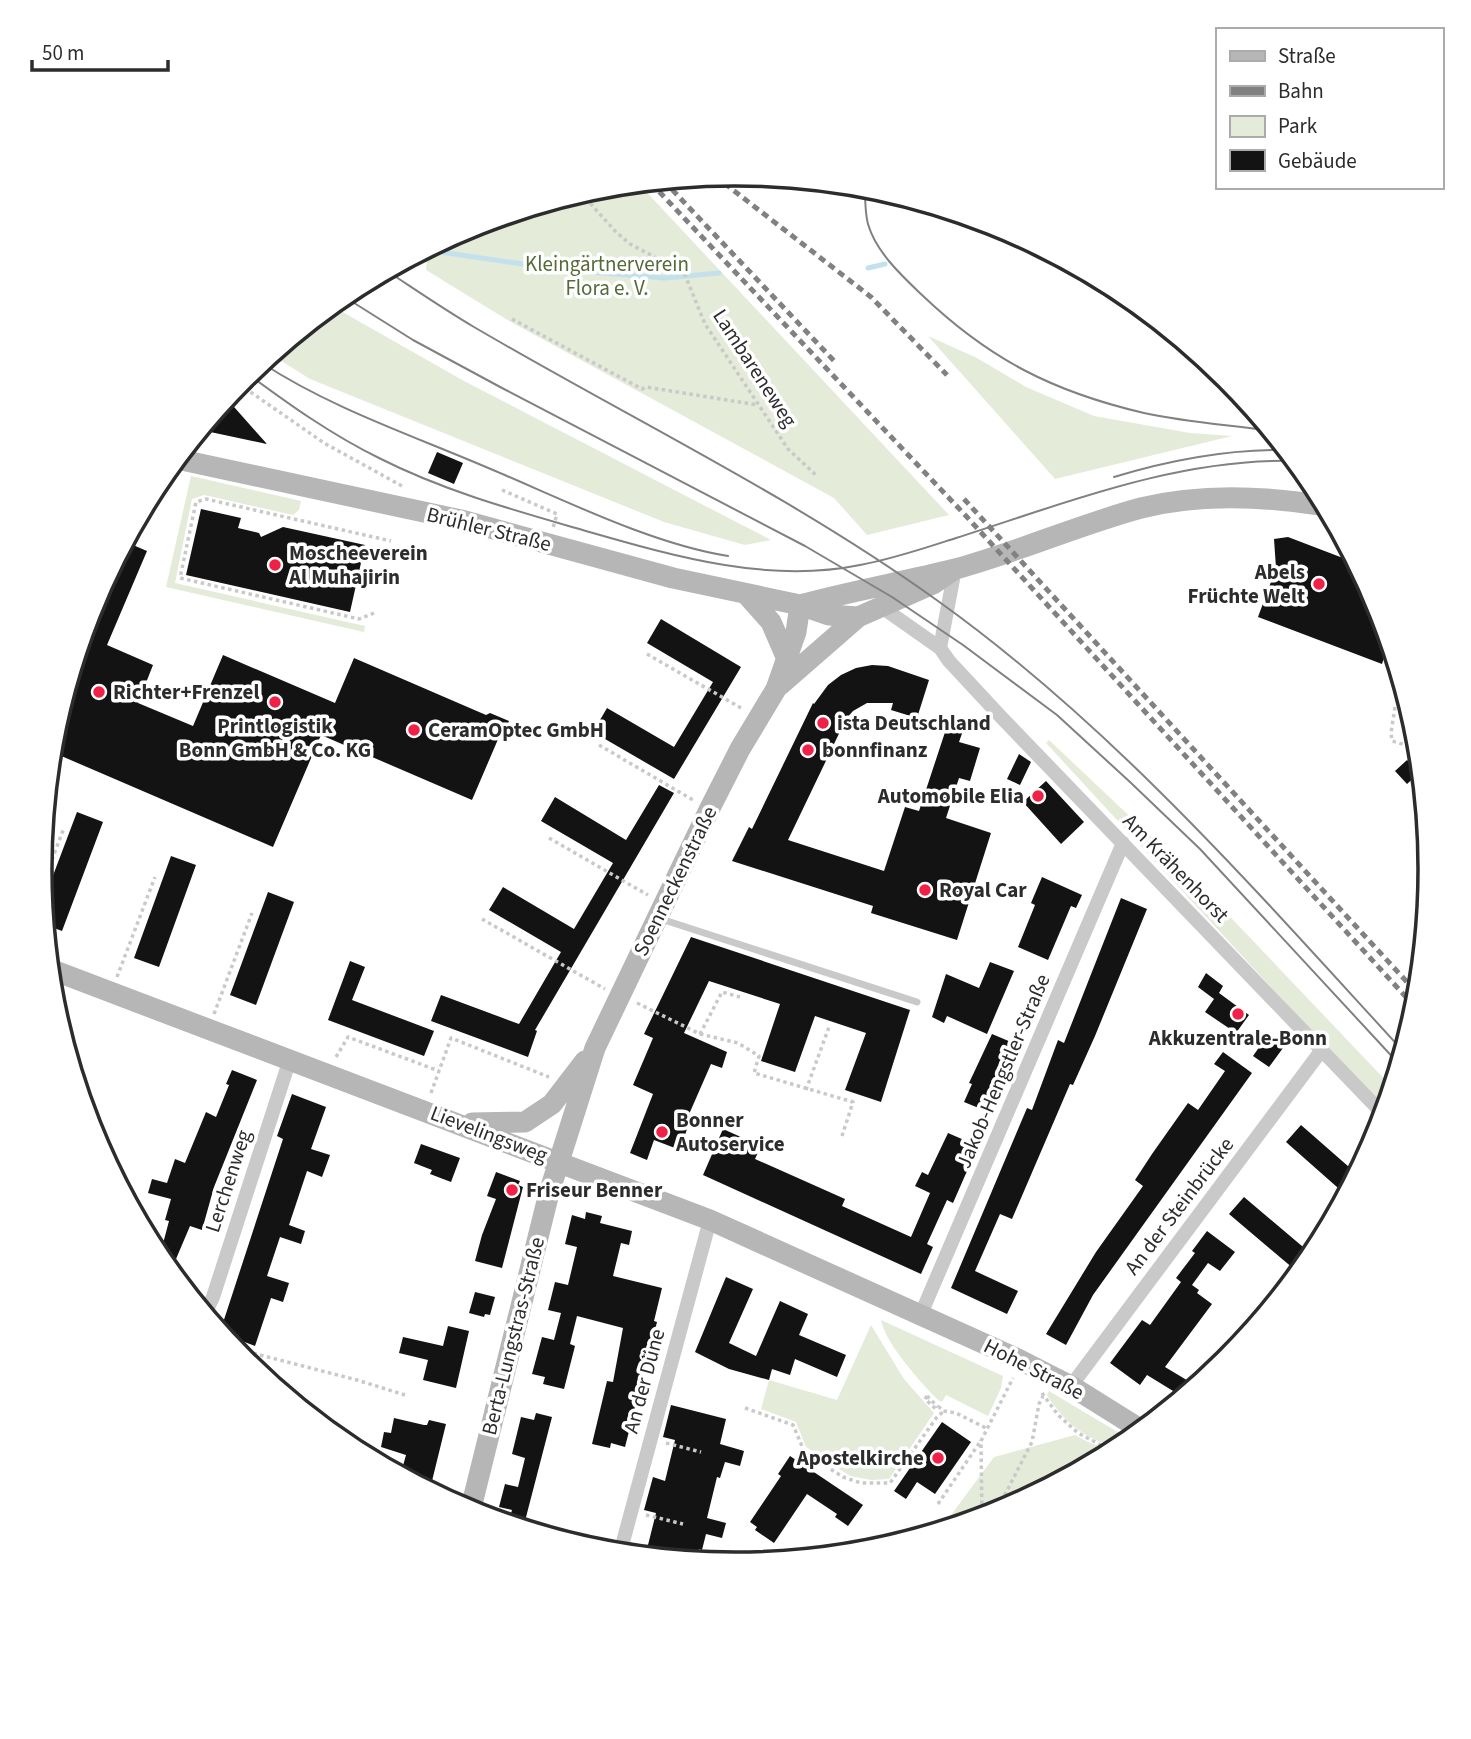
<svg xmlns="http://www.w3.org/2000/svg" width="1471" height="1739" viewBox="0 0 1471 1739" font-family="'Source Sans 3',sans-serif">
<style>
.green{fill:#e4ebd8}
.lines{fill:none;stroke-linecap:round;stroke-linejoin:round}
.stream{stroke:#c2e1ed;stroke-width:5}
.building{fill:#131313}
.path{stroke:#c9c9c9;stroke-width:3.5;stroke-dasharray:3.5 3.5;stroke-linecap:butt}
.lane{stroke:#c9c9c9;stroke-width:7}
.street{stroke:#c9c9c9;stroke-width:14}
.secondary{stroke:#b6b6b6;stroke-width:21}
.tram{stroke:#818181;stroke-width:2}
.rail{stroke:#818181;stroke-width:5;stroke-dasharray:7 5;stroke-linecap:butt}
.poi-dot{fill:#f12046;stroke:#fff;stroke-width:2.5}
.labels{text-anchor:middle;stroke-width:7;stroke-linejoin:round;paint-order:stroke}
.park-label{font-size:21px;fill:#556a37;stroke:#fff}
.street-label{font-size:21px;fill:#2c2c2c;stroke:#fff}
.poi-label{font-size:21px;font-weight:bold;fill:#2c2c2c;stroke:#fff;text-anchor:start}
.rim{fill:none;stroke:#2c2c2c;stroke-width:3.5}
</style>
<rect width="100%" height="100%" fill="#fff"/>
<path class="green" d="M639 184 949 515 867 535 834 498 511 322 426 270 428 249 470 227 600 188Z
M332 306 464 381 771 540 745 545 664 522 310 379 272 355Z
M928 336 977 358 1026 387 1094 416 1190 433 1232 436 1055 479Z
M191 476 301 501 299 510 293 515 204 495 192 499 175 583 365 626 364 632 166 587Z
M1049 740 1177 861 1392 1087 1385 1111 1046 743Z
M881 1320 1003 1376 1001 1388 988 1416 946 1395 942 1402 938 1400C921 1383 885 1343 881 1320Z
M871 1325 904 1379 934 1413 889 1479 871 1480 850 1476 806 1447 796 1422 761 1409 769 1380 837 1400Z
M1049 1391 1131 1440 1122 1447C1089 1443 1064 1423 1047 1395Z
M1075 1435 1090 1443 1115 1451 1001 1512 940 1530 994 1457Z"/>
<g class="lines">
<path class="stream" d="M426 250 564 270 665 278 719 273
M868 268 885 264"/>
</g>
<path class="building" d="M227 399 267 444 201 430Z
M437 452 463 463 454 484 428 473Z
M201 509 241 518 238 528 259 533 261 537 283 527 365 545 350 612 186 575Z
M1288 537 1356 563 1378 604 1389 641 1382 664 1258 617 1276 568 1274 539Z
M126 542 147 551 107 645 153 665 138 703 193 726 223 655 335 703 354 658 486 715 490 713 509 721 502 738 499 737 472 800 321 735 273 847 52 752 54 733 93 603Z
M661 619 741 667 674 779 593 732 607 708 674 747 713 682 647 643Z
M872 665 888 666 929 680 917 718 891 710 893 703H867L853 711 846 719 788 840 884 871 905 807 919 811 950 717 966 722 959 742 980 748 970 781 959 778 946 818 991 833 957 940 871 913 873 906 732 861 749 827 752 829 813 703 814 704 828 685 841 675 856 668Z
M1019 754 1031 762 1020 785 1007 779Z
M1407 760 1419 773 1407 784 1395 771Z
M1046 781 1084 822 1061 844 1023 802Z
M659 785 674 793 535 1030 537 1031 528 1057 431 1021 441 995 519 1024 561 952 489 910 503 887 574 929 613 863 541 821 555 797 626 840Z
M77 812 103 822 62 931 46 925 43 902Z
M171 856 196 865 159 967 134 958Z
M1042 877 1082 895 1076 908 1071 906 1048 960 1018 947 1035 905 1031 903Z
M268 892 294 902 256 1005 230 995Z
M1121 898 1147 909 1095 1036 1073 1085 1070 1084 1012 1219 1000 1214 975 1271 1018 1291 1007 1314 951 1288 1027 1108 1032 1110 1058 1040 1064 1043Z
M691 937 910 1010 881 1102 845 1090 866 1033 815 1016 795 1072 761 1061 780 1004 709 981 684 1033 727 1052 722 1068 711 1064 683 1128 687 1129 680 1150 654 1140 647 1160 630 1153 653 1094 633 1085 653 1038 644 1034Z
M350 961 365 967 352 1000 434 1031 424 1056 328 1020Z
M990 962 1014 971 987 1034 947 1016 944 1023 932 1017 946 974 979 988Z
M1206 973 1223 986 1219 993 1249 1015 1236 1033 1205 1012 1214 999 1198 987Z
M992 1034 1011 1042 999 1070 1000 1074 1005 1076 993 1105 989 1103 986 1111 964 1102 972 1084 969 1083Z
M1267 1036 1283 1048 1269 1067 1253 1056Z
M1223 1052 1252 1073 1093 1295 1066 1345 1046 1334 1096 1252 1143 1186 1135 1180 1152 1154 1188 1103 1198 1110 1225 1071 1214 1064Z
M232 1070 257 1080 214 1187 202 1230 190 1226 176 1259 160 1255 169 1221 165 1220 171 1199 148 1193 152 1179 167 1183 175 1159 185 1163 206 1112 216 1117 229 1085 226 1084Z
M292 1094 326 1107 311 1149 330 1155 322 1177 307 1171 289 1225 305 1231 301 1244 280 1237 267 1276 289 1283 283 1302 271 1298 255 1346 242 1341 238 1354 220 1332 283 1139 277 1136Z
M1301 1125 1357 1174 1346 1195 1286 1142Z
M723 1129 761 1146 755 1159 845 1199 842 1206 911 1237 930 1193 915 1186 922 1172 928 1175 948 1133 978 1146 953 1203 947 1200 927 1244 933 1247 921 1274 703 1175Z
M421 1144 460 1158 451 1182 430 1174 432 1170 414 1163Z
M496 1172 520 1181 518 1185 523 1187 502 1268 475 1261 482 1235 496 1199 487 1196Z
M1244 1197 1309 1252 1294 1269 1229 1214Z
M586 1212 602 1216 600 1223 632 1231 629 1245 621 1243 613 1276 662 1288 654 1321 657 1322 625 1447 611 1443 610 1448 592 1444 607 1381 613 1382 623 1328 577 1316 570 1344 575 1346 564 1389 543 1384 545 1377 532 1374 542 1337 554 1340 561 1313 548 1310 555 1282 568 1285 577 1247 565 1244 572 1215 585 1219Z
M1207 1231 1235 1252 1220 1271 1208 1263 1192 1285 1199 1290 1197 1293 1212 1304 1165 1367 1190 1382 1178 1394 1147 1375 1140 1385 1110 1363 1142 1320 1150 1325 1181 1282 1176 1278 1195 1253 1192 1251Z
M726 1277 753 1289 729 1343 756 1356 780 1301 808 1314 799 1335 846 1355 837 1377 795 1359 790 1375 772 1369 769 1380 729 1369 695 1352Z
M475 1292 495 1297 490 1315 485 1314 484 1317 469 1313Z
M448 1326 469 1331 456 1388 423 1380 428 1360 399 1353 403 1337 443 1346Z
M671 1405 726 1419 720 1444 744 1451 740 1466 725 1462 720 1478 717 1477 707 1518 726 1523 722 1538 706 1534 702 1550 699 1549 696 1561 664 1558 646 1553 656 1513 644 1510 653 1477 665 1481 675 1440 663 1437Z
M536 1413 552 1417 525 1521 510 1517 512 1510 499 1507 505 1484 518 1487 525 1458 512 1454 521 1417 534 1420Z
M394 1418 424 1425H427L429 1420 446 1424 432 1481 401 1473 406 1455 381 1447 384 1432 391 1433Z
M942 1422 971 1442 935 1494 917 1482 906 1499 894 1491Z
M790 1456 863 1505 848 1526 835 1517 837 1514 807 1494 774 1543 755 1530 757 1527 750 1522 781 1476 778 1474Z"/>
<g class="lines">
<path class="path" d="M581 193 615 231 630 244 676 268 685 275 705 324 788 449 817 476
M512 319 642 389 646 387 758 405
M239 384 324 443 402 486
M502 490 557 514 553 528
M374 613 359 619 180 578 196 502 206 499 391 541
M647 654 741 708
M1395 707 1391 733 1392 741 1419 749
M599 745 693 800
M549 838 648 895
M42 886 64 828
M482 919 605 989
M48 946 58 949
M117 977 155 877
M637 1003 700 1034 722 992 740 997
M214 1014 252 913
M700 1034 738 1043 759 1056 754 1073 853 1102 842 1136
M336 1057 348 1037 439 1071
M806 1090 829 1027
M431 1093 451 1038 549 1077
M233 1348 357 1380 405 1395
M1042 1393 1058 1415 1078 1433 1114 1452
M927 1396 925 1399 936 1409 939 1407 944 1411 956 1413 986 1428
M927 1396 938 1407
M745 1408 793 1425 805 1453 843 1477 861 1483H890L937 1417 944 1411
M666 1443 701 1452
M1112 1448H1120
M938 1504 980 1442
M995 1514 1032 1442 1039 1404 1043 1396
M646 1515 683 1524
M982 1518 981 1441 1013 1378"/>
<path class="lane" d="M658 918 917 1002"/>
<path class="street" d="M883 608 940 648 949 661 1002 718 1384 1115
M940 648 955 569
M205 1314 213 1297 290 1059
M921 1314 1123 843
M1071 1386 1321 1051
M620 1553 710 1220"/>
<path class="secondary" d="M177 459 461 520 673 578 800 605 829 615 858 617 933 584 955 569
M747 595 771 622 787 659
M800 605C851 591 903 582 955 569 1018 552 1078 525 1141 508 1201 493 1265 496 1326 506
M780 685 858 617
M50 969 710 1220 1018 1359 1071 1386 1143 1431
M472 1123 525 1122 552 1104 585 1061
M470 1512 549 1193 595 1048 709 810 740 749 776 689 796 632 800 605"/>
<path class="tram" d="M865 187C865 198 865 213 868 224 876 252 902 276 922 295 990 360 1054 392 1144 413 1185 422 1229 425 1271 431
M387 271C416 290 445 310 474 327 629 418 792 496 938 601 1114 727 1258 893 1403 1051
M343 296 413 340 502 388 805 546 892 597 963 645 1057 715 1130 782 1200 849 1399 1064
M262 363C332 409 417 437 493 470 564 500 652 544 728 556
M248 374C290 405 332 435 379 458 440 489 506 508 572 527 664 553 763 585 860 565 893 559 925 548 956 538 1066 503 1178 458 1295 461
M1114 477C1170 460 1227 449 1286 450"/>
<path class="rail" d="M715 176 871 297 947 375
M664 181 837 364
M651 183 966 516 1416 1008
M964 499 1418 994"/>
</g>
<g class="poi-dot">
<circle cx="275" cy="565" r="7"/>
<circle cx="1319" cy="584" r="7"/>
<circle cx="99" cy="692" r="7"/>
<circle cx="275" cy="702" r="7"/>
<circle cx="823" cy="723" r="7"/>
<circle cx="414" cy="730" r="7"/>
<circle cx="808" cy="750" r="7"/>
<circle cx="1038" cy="796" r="7"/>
<circle cx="925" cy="890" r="7"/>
<circle cx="1238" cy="1014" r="7"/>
<circle cx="662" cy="1132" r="7"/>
<circle cx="512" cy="1190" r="7"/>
<circle cx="938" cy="1458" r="7"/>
</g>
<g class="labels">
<g class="park-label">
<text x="607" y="271">Kleingärtnerverein<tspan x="607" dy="24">Flora e. V.</tspan></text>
</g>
<g class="street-label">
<text transform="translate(755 368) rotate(57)" y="7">Lambareneweg</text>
<text transform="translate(489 529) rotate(14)" y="7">Brühler Straße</text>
<text transform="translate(1176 868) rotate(46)" y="7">Am Krähenhorst</text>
<text transform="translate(675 881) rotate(-64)" y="7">Soenneckenstraße</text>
<text transform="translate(1003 1071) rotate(-67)" y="7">Jakob-Hengstler-Straße</text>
<text transform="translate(489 1134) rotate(21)" y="7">Lievelingsweg</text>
<text transform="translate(228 1181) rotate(-72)" y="7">Lerchenweg</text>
<text transform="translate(1179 1206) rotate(-53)" y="7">An der Steinbrücke</text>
<text transform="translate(513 1336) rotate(-76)" y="7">Berta-Lungstras-Straße</text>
<text transform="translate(1034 1369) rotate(27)" y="7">Hohe Straße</text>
<text transform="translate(644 1381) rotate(-75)" y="7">An der Düne</text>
</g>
<g class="poi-label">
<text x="289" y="560">Moscheeverein<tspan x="289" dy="24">Al Muhajirin</tspan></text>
<text x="1305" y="579" text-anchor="end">Abels<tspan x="1305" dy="24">Früchte Welt</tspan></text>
<text x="113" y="699">Richter+Frenzel</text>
<text x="837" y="730">ista Deutschland</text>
<text x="275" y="733" text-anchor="middle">Printlogistik<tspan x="275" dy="24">Bonn GmbH &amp; Co. KG</tspan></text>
<text x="428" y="737">CeramOptec GmbH</text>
<text x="822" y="757">bonnfinanz</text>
<text x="1024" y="803" text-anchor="end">Automobile Elia</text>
<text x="939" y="897">Royal Car</text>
<text x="1238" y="1045" text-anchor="middle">Akkuzentrale-Bonn</text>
<text x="676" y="1127">Bonner<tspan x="676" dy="24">Autoservice</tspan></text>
<text x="526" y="1197">Friseur Benner</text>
<text x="924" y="1465" text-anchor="end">Apostelkirche</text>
</g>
</g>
<path d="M0 0H1471V1739H0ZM52 869a683 683 0 1 1 1366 0a683 683 0 1 1-1366 0Z" fill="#fff" fill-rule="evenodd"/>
<path class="rim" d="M52 869a683 683 0 1 1 1366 0a683 683 0 1 1-1366 0Z"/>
<rect x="1216" y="28" width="228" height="161" fill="#ffffff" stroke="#ababab" stroke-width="2"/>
<rect x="1230" y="51" width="35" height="10" fill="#b6b6b6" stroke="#ababab" stroke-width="2"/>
<text x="1278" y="63" font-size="21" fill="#2c2c2c">Straße</text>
<rect x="1230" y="86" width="35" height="10" fill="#818181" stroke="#ababab" stroke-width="2"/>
<text x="1278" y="98" font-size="21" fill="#2c2c2c">Bahn</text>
<rect x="1230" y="116" width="35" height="21" fill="#e4ebd8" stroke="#ababab" stroke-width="2"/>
<text x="1278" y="133" font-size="21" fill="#2c2c2c">Park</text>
<rect x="1230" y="150" width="35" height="21" fill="#131313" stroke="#ababab" stroke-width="2"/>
<text x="1278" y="168" font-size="21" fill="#2c2c2c">Gebäude</text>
<path d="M32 60v10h136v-10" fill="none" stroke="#2c2c2c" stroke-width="3.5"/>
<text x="42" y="60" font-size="21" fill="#2c2c2c" stroke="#ffffff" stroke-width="5" paint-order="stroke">50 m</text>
</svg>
